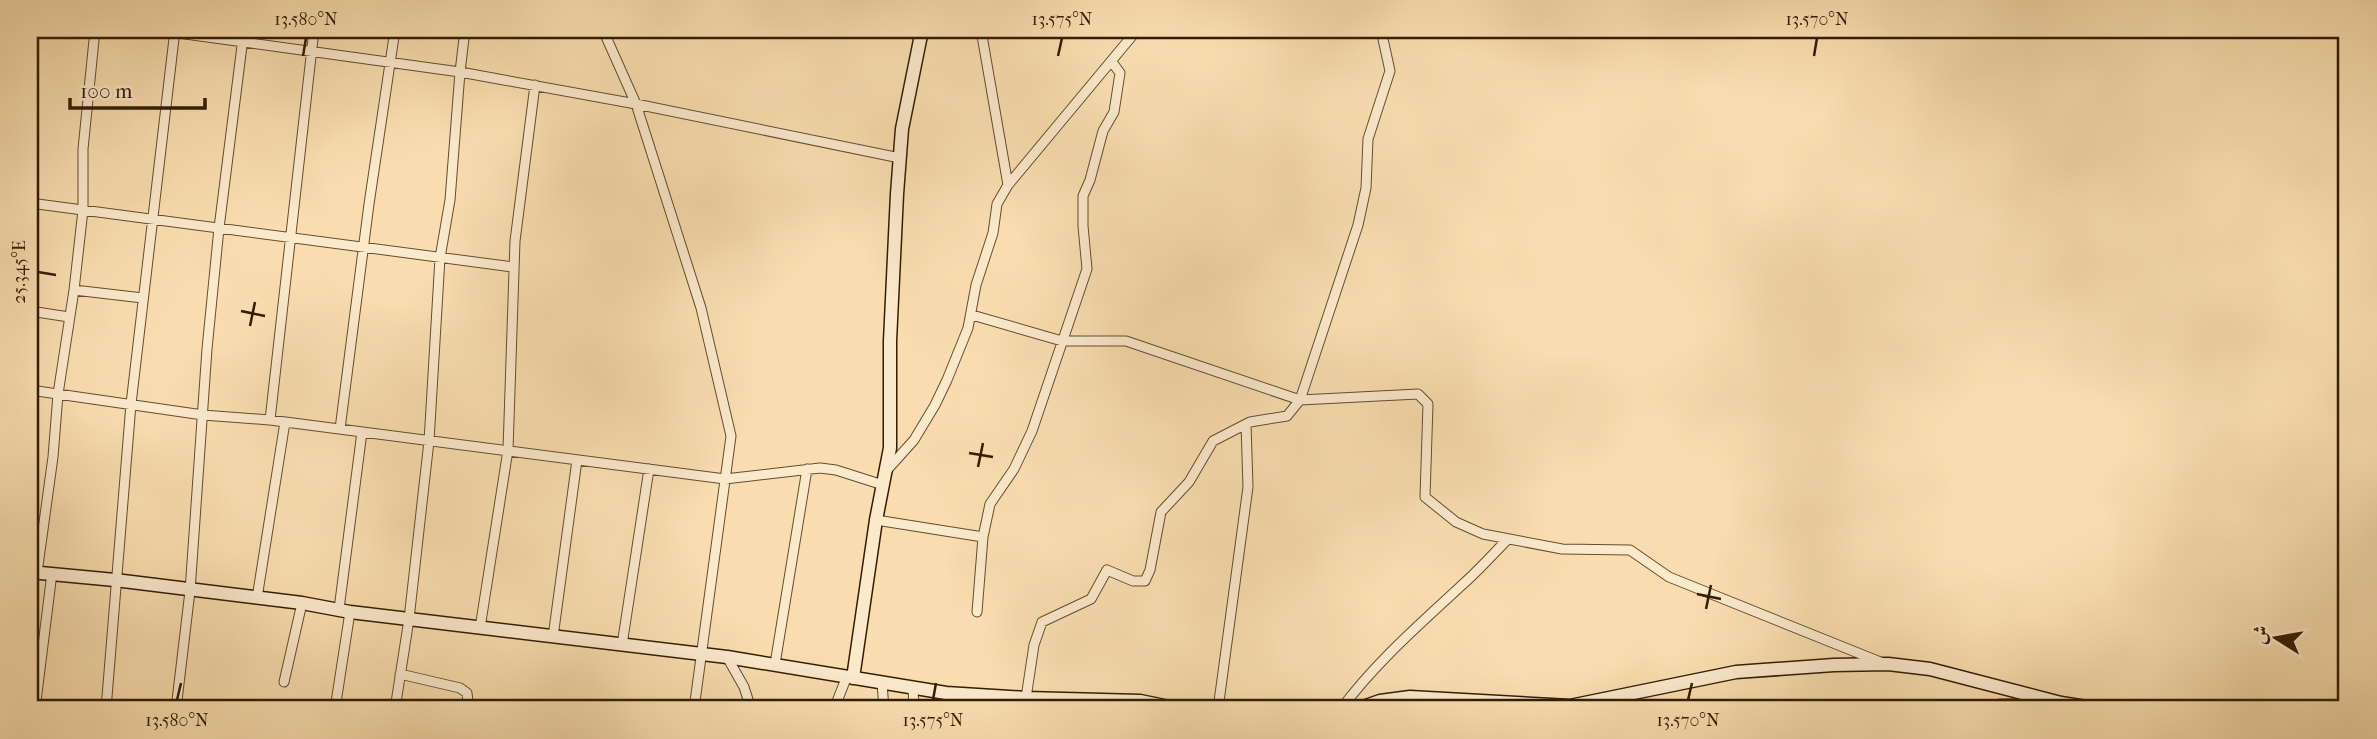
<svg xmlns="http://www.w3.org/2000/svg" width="2377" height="739" viewBox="0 0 2377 739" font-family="'IM FELL French Canon',Amiri,serif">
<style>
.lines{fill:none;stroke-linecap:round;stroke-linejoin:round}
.street-casing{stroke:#644d2c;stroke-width:11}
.secondary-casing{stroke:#331d00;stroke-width:15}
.street{stroke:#fbe9cc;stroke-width:9}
.secondary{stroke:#fbe9cc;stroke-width:12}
.ticks{fill:none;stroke:#331d00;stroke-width:2.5}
.neatline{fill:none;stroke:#331d00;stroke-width:2.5}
.ticks-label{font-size:18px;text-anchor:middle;fill:#331d00}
</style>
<rect width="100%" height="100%" fill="#f9ddb0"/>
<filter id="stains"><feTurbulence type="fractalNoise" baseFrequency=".00286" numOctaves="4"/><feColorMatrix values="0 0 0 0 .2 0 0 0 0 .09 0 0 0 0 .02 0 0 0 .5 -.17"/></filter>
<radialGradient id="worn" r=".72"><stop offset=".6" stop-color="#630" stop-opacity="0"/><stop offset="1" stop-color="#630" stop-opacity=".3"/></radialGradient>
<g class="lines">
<g class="street-casing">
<path id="street" d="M156 30 460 72 450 200 440 258 429 441 409 619 395 709
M465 30 460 72 636 104 900 158
M603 30 636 104 701 308 731 436 694 709
M1008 185 1137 30
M30 203 513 267
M74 290 143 298
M30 311 69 317
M972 315 1062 341H1126L1300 400 1418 394 1428 404 1425 497 1456 522 1483 534 1562 549 1630 550 1669 577 1883 663
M30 390 203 415 270 420 725 479 820 468 836 470 883 485
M270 420 314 30
M340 429 369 204 395 30
M887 470 914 440 935 405 947 380 968 328 976 285 993 233 997 204 1008 185 981 30
M876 520 983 537 977 612
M983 537 990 504 1014 469 1032 431 1087 269 1083 226V196L1090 180 1103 131 1114 112 1120 73 1112 62
M37 573 53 457 58 394 74 290 83 210V149L95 30
M257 598 285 422
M339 609 362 432
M480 628 508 450 515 241 535 85
M553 637 577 460
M622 645 649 469
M727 657 744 687 751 709
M775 664 807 469
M400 674 460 688 467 693 469 709
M284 682 302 603
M882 683 884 709
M913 688 914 709
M1026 698 1034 645 1042 622 1091 599 1107 570 1133 581H1145L1150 570 1161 512 1189 482 1213 441 1250 422 1287 416 1300 400 1358 225 1366 188 1368 139 1390 71 1381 30
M35 709 52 573
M106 709 131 404 175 30
M176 709 190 591 207 349 219 228 244 30
M335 709 350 612
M834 709 847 676
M1000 709 1002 698
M1218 709 1248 487 1246 424
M1341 709C1376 662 1419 625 1462 585 1478 571 1493 554 1508 539
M1974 709 2000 704 2048 703"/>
</g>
<g class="secondary-casing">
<path id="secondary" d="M30 572 115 580 302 603 350 612 727 657 946 693 1026 698 1140 701 1179 709
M853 678 876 520 890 448V341L897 194 902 129 922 30
M1357 709 1380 701 1410 697 1570 706 1736 672 1834 665 1888 664 1930 669 2061 703 2099 709"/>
</g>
<use href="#street" class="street"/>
<use href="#secondary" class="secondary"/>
</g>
<path class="ticks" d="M303 56 306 38M1058 56 1062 38M1814 56 1817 38M38 272 56 275M241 311 265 316M250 326 255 302M969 453 993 457M978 467 983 443M1697 594 1721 599M1706 609 1711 585M177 700 181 683M933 700 936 683M1688 700 1692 683"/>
<rect width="2377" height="739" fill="none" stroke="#f9ddb0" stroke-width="77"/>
<g transform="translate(2276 638) rotate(281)" stroke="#fbe9cc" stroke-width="5" paint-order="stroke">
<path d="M0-5L12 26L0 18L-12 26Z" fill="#331d00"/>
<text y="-10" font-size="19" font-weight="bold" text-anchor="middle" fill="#331d00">ش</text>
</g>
<path d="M70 98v10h135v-10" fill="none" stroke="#331d00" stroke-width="3.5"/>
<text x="80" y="98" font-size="21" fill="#331d00" stroke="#fbe9cc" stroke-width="5" paint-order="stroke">100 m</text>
<rect x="38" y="38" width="2300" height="662" class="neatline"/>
<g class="ticks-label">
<text x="306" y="25">13.580°N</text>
<text x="1062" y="25">13.575°N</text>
<text x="1817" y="25">13.570°N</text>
<text transform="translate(19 272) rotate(-90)" y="6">25.345°E</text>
<text x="177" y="726">13.580°N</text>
<text x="933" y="726">13.575°N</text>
<text x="1688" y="726">13.570°N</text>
</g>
<rect width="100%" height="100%" filter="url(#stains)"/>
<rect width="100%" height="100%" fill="url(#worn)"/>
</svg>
